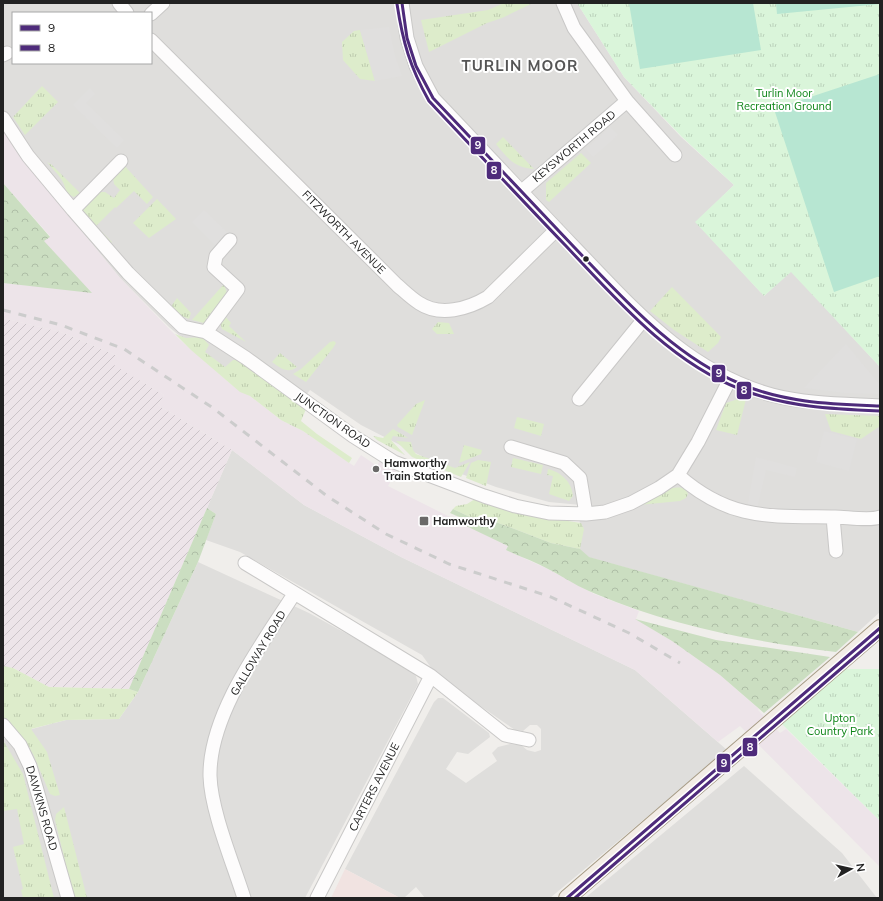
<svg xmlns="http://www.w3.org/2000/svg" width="883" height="901" viewBox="0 0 883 901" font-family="Mulish,sans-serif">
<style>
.residential{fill:#dfdedc;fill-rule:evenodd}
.commercial{fill:#f1e3e1}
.industrial{fill:url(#industrial-furrows)}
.railway{fill:#ede4e9}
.grass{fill:url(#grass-tufts)}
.forest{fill:url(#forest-crowns)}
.park{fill:url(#park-tufts)}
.pitch{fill:#b7e6d2}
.parking{fill:#e0dfde}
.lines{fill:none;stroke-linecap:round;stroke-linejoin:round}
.minor-casing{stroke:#c9c8c7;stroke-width:15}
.major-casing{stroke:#a79c86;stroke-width:18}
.minor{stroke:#fdfcfc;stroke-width:13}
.major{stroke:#f3ede7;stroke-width:16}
.rail{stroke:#ccc;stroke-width:3;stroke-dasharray:8 8;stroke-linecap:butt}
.bus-1-casing{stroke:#fff;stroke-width:6}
.bus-2-casing{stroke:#fff;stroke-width:6}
.bus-1{stroke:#4e2b7b;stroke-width:3}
.bus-2{stroke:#4e2b7b;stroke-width:3}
.bus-dot{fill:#222;stroke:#fff;stroke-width:1.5}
.poi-dot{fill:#6a6968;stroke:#fff;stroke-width:1.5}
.labels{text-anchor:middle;stroke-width:4;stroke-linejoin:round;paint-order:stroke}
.park-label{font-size:11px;fill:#0c8416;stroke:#fff}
.street-label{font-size:11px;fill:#222;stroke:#fff}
.poi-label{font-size:11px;font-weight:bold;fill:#222;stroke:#fff;text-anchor:start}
.district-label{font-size:15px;font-weight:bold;letter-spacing:1px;fill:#555;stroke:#fff}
.line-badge{stroke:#fff;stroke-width:1.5}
.badge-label{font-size:11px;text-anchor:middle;font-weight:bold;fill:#fff}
</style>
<defs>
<pattern id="industrial-furrows" width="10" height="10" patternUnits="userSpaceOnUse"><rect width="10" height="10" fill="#ede4e9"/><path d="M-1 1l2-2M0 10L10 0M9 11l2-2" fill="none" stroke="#cbc3c8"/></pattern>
<pattern id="grass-tufts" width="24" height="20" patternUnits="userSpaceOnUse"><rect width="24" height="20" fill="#ddeccb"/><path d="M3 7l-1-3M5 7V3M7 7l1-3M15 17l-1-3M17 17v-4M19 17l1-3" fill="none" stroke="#bdcaae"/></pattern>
<pattern id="forest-crowns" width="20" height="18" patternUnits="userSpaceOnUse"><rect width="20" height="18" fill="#cbdec1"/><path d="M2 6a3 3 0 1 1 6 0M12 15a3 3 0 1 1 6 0" fill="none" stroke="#aebea6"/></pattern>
<pattern id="park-tufts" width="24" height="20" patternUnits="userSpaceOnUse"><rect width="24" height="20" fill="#daf5da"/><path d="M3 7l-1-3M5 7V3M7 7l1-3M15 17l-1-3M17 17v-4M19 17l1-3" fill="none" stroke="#bbd2bb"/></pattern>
</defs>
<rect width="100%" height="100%" fill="#f0eeeb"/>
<path class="residential" d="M3 3H577L624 77 681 137 734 185 696 222 764 296 791 271 880 367V612L858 632 577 554 581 505 549 502 496 487 443 467 361 425 310 390 285 422 169 327 120 278 34 173 3 125ZM13 13H151V63H13Z
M232 450 304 505 401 557 635 670 727 750 550 898H425L416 887 404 898H400L345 869 434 702 438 698H443L489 733 490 737 468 754 457 752 446 769 466 783 497 761 492 753 498 747 510 744 521 745 527 750 535 752 541 750V729L537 725H530L523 731 515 730 437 676 422 655 240 552 206 540 216 514 207 508Z
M198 562 309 613 407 667 416 676 418 684 305 898H3V740L17 733 66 720 119 719 138 692Z
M744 766 842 853 877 898H585Z"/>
<path class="commercial" d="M345 869 400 898H331Z"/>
<path class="industrial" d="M3 318 61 332 118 356 115 365 164 395 158 405 232 450 129 689 49 687 13 668 3 666Z"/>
<path class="railway" d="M3 125 34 173 120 278 179 339 232 385 250 396 281 420 303 431 354 466 361 455 377 466 380 460 396 471 388 486 508 546 506 550 548 569 594 594 639 611 636 619 672 641 720 675 759 709 758 710 780 733 786 729 880 821V867L740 726 718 742 635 670 401 557 304 505 232 450 158 405 164 395 114 365 118 356 61 332 3 318V283L32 286 44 241 50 236 3 183Z"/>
<path class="grass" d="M504 3H533L502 18 487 23 429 52 421 20 488 10Z
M360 30 375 81 360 79 343 60 342 42 354 31Z
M42 86 58 102 25 135 13 117Z
M503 137 534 169C514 167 508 159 496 144Z
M581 153 591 163 549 202 546 200V183Z
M47 162 52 165 80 193 74 197 66 193C66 181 55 172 47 162Z
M123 164 153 197 147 204 134 191 116 208 115 207 96 226 112 242 109 245 81 211 100 192H105L114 198 120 190 114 184 113 178Z
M157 199 176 219 149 238 133 223Z
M224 284 227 293 204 323 192 320Z
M672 287 721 337 718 343 708 352 674 330 650 311Z
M177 298 191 313 189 319 179 315 170 308Z
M224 315 231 323 229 326 246 342 222 329 220 323Z
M438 322 449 323 454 334H437L432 329Z
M175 334 186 338 202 337 209 345 205 352 225 367 233 360H240L306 409 301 421 317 434 352 458 349 463 303 431 281 420 250 396 240 392 191 350Z
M334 341 336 343 333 348 306 382 293 374 301 369 330 342Z
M280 353 297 367C288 374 280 368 272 362Z
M741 398 746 399 737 435 716 430 726 403Z
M425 400 412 435 398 427 397 425 416 404Z
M825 414 880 416V426L861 439 831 431Z
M517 417 544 424 541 436 514 428Z
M393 429 408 438 393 436 391 440 405 455 377 440 373 436 383 438Z
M396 441 411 442 413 450 416 454 455 468 470 462 461 477 412 457Z
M464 445 482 450 481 454 459 463Z
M513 458 543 465 541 474 511 467Z
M478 460 491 462 486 486 466 478 471 463Z
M548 469C561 472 572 482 573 496L569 501 549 494 553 476 547 475Z
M672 488C679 487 686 487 688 494L686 498 680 501 639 505Z
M475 499 517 513 581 523 584 529 580 549 551 543 488 519 470 517 453 509 456 506 467 504Z
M3 666 13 668 49 687 129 689 138 692 119 719 66 720 31 729 47 752 60 795 55 796 50 794 33 754 17 731 3 717Z
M3 740 23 774 54 898H23L21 890 23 889 13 847 24 844 17 809 3 811Z
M64 807 87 898H74L55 820 56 814Z"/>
<path class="forest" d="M3 183 50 237 44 241 92 293 3 283Z
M207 508 216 514 198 562 138 692 129 689Z
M453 509 470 517 488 519 551 543 580 549 589 557 858 632 836 652C756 642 671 626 596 594 580 588 565 578 550 570 536 562 521 557 506 550L508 546 462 524 464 519 450 513Z
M635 619 716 640 830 657 764 713 720 675 672 641Z"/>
<path class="park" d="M577 3H880V367L791 272 764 296 695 222 734 185 682 137 624 77Z
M842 669H880V821L781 723Z"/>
<path class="pitch" d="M629 3H753L761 50 640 69Z
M776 3H880V4L777 14Z
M880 74V276L834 292 774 109Z"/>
<path class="parking" d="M389 27 395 56 402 76 375 81 360 30Z
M90 88 95 94 86 103 124 140 117 148 73 105Z
M610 127 618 135 593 157 586 149Z
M204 210 229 234 217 247 192 222Z
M846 344 880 385V394L844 393 804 388Z
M824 431 857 439 849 471 816 462Z
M756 457 797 468 795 477 766 470 757 509H747Z"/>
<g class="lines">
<g class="minor-casing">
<path id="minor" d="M119 3 127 13
M402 3 407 38 416 66 433 98C480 147 525 196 572 245 632 307 685 371 772 395 806 404 845 404 880 406
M563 3 574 28 627 101 675 155
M151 14 163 3
M151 40 397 285C404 291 411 298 419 303 440 317 468 309 488 297L557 229
M3 55 7 53
M3 118 28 156 73 210 128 273 183 327 206 332 246 358 353 436 394 462 484 496 515 506 549 513 586 514 605 512 631 503 659 488 678 475 698 442 730 379
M522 191 627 101
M73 210 121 161
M206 332 238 289 214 267 216 256 230 240
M579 399 644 319
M511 447 564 463 580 478 586 514
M678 475C730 521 770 516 835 517 846 517 870 521 880 517
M833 517 836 551
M245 563 431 676 505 735 529 740
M3 725 20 745 30 766 68 898
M244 898C233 863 211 811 210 776 209 714 262 644 294 594
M317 898 431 676"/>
</g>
<g class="major-casing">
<path id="major" d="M567 898 880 628"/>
</g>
<use href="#minor" class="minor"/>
<use href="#major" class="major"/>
<path class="rail" d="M3 310 61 325 124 349 213 408 327 496 386 534 449 564 551 597 629 633 680 663"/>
<g class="bus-1-casing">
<path id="bus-1" d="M402 3 407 38 416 66 433 98C480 147 527 198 574 247 624 299 673 356 741 384 785 403 833 404 880 406
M567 898 880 628"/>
</g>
<g class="bus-2-casing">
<path id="bus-2" d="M397 4C403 43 410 67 429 101 475 150 520 198 566 246 617 300 670 362 740 389 786 407 832 409 880 411
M575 898 880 635"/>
</g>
<use href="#bus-1" class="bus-1"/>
<use href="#bus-2" class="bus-2"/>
</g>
<circle class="bus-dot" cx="586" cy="259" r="3.5"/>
<g class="poi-dot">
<circle cx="376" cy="469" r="4"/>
<rect x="419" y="516" width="10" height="10" rx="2"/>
</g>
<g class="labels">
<g class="park-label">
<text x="784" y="97">Turlin Moor<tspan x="784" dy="13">Recreation Ground</tspan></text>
<text x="840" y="722">Upton<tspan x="840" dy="13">Country Park</tspan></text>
</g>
<g class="street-label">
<text transform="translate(574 146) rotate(-40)" y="4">KEYSWORTH ROAD</text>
<text transform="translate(344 232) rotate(45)" y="4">FITZWORTH AVENUE</text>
<text transform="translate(333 420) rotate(35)" y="4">JUNCTION ROAD</text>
<text transform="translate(258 653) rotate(-59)" y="4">GALLOWAY ROAD</text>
<text transform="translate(374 787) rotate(-63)" y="4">CARTERS AVENUE</text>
<text transform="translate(42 808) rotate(74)" y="4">DAWKINS ROAD</text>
</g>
<g class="poi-label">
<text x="384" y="467">Hamworthy<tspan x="384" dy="13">Train Station</tspan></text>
<text x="433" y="525">Hamworthy</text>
</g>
<g class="district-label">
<text x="520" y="71">TURLIN MOOR</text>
</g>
</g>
<g class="line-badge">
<rect x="470" y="136" width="16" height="19" rx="4" fill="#4e2b7b"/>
<rect x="486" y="161" width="16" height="19" rx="4" fill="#4e2b7b"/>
<rect x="711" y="364" width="15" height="19" rx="4" fill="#4e2b7b"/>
<rect x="736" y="381" width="16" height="19" rx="4" fill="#4e2b7b"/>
<rect x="742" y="737" width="16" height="20" rx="4" fill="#4e2b7b"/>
<rect x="716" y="753" width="15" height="20" rx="4" fill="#4e2b7b"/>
</g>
<g class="badge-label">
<text x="478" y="149">9</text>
<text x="494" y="174">8</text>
<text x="719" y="377">9</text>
<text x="744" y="394">8</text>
<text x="750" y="751">8</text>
<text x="724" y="767">9</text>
</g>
<rect width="883" height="901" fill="none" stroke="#222222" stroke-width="8"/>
<rect x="12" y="12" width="140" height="52" fill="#ffffff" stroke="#a7a7a7"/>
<rect x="20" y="25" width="20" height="6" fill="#4e2b7b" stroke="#a7a7a7"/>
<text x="48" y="32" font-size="12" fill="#222222">9</text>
<rect x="20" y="45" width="20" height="6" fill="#4e2b7b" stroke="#a7a7a7"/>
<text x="48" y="52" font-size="12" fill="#222222">8</text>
<g transform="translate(851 869) rotate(82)" stroke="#ffffff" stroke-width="3" paint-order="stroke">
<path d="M0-3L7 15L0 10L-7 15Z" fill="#222222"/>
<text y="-6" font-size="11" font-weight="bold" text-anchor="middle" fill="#222222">N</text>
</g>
</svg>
